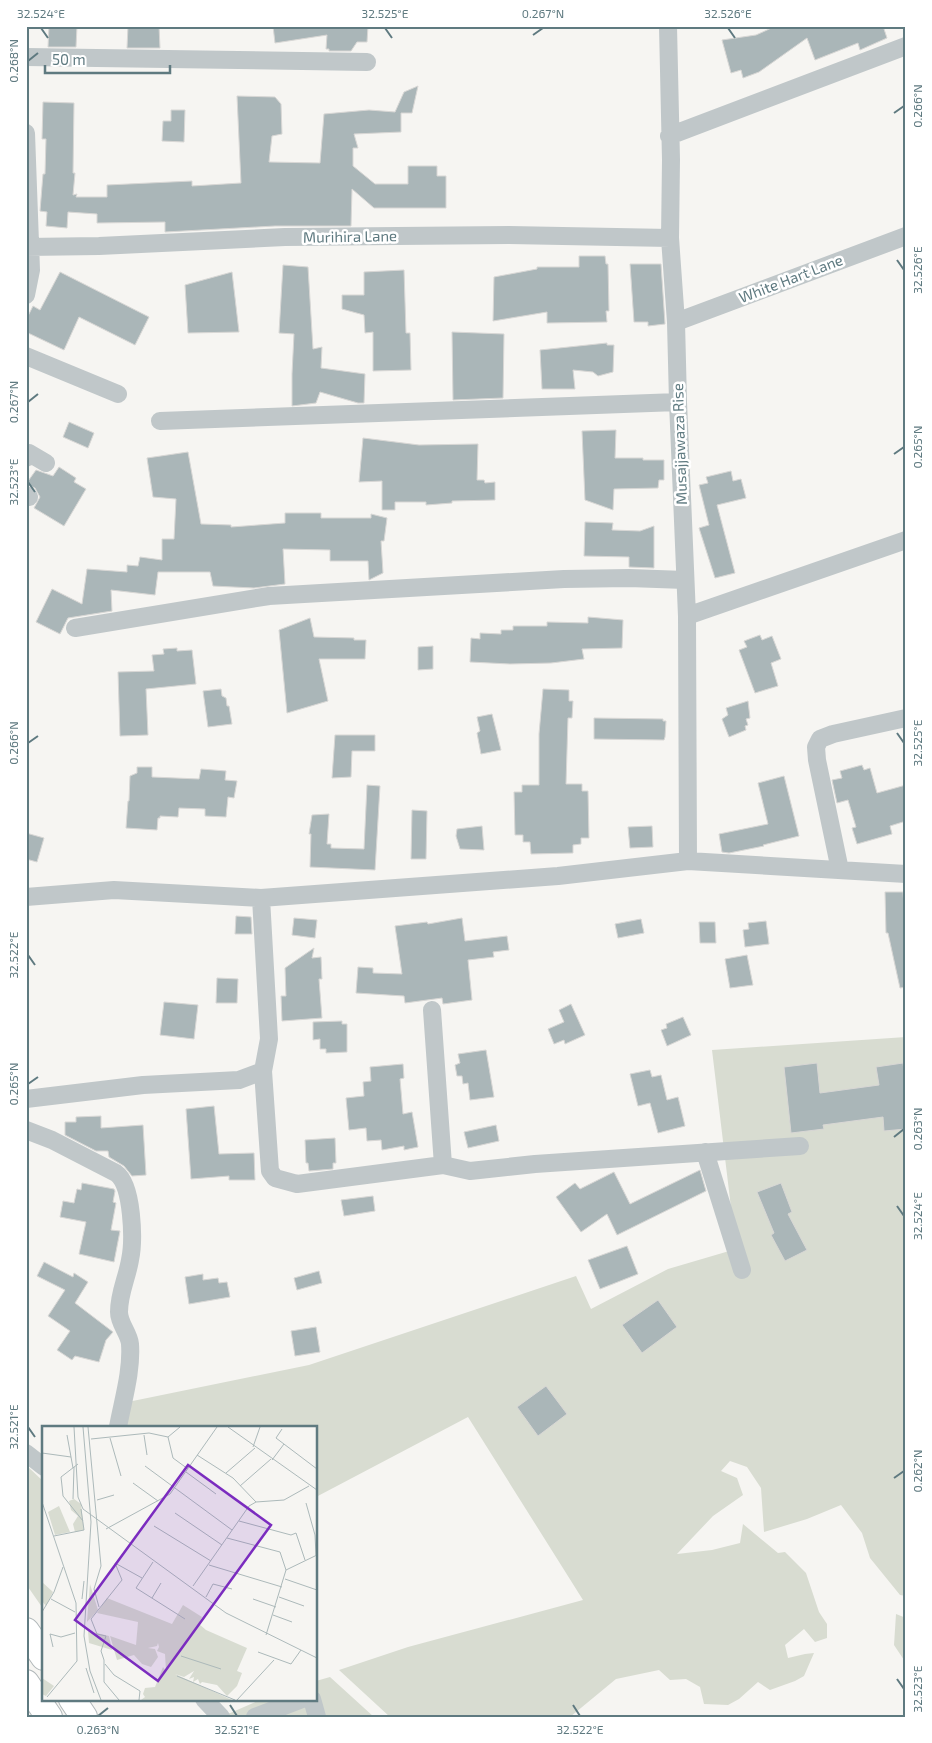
<svg xmlns="http://www.w3.org/2000/svg" width="932" height="1743" viewBox="0 0 932 1743" font-family="'Exo 2',sans-serif">
<style>
.green{fill:#d8dcd1}
.building{fill:#aab6b8;stroke:#d8d7d5}
.lines{fill:none;stroke-linecap:round;stroke-linejoin:round}
.highway-casing{stroke:#b1b8ba;stroke-width:28}
.minor{stroke:#c0c7c9;stroke-width:18}
.highway{stroke:#fff;stroke-width:26}
.ticks{fill:none;stroke:#5f7a80;stroke-width:2}
.labels{text-anchor:middle;stroke-width:5;stroke-linejoin:round;paint-order:stroke}
.street-label{font-size:15px;fill:#5f7a80;stroke:#fff}
.inset-road{fill:none;stroke:#acb9ba;stroke-width:1}
.view{fill:#7b2cbf;fill-opacity:0.15;stroke:#7b2cbf;stroke-width:2.5}
.inset-edge{fill:none;stroke:#5f7a80;stroke-width:2.5}
.neatline{fill:none;stroke:#5f7a80;stroke-width:2}
.ticks-label{font-size:12px;text-anchor:middle;fill:#5f7a80}
</style>
<rect width="100%" height="100%" fill="#f6f5f2"/>
<path class="green" d="M906 1037V1596L900 1595 870 1558 862 1533 841 1505 807 1519 764 1532 761 1488 747 1467 730 1461 721 1471 737 1478 743 1495 713 1516 677 1554 712 1550 740 1543 743 1524 778 1553 785 1552 806 1573 819 1612 827 1624V1638L815 1642 804 1629 785 1645 788 1658 805 1654 814 1653 804 1676 795 1681 770 1690 758 1682 739 1699 728 1705 704 1704 700 1687 686 1679 670 1680 659 1670 616 1679 570 1717H390L339 1670 408 1647 583 1600 468 1417 316 1497V1427H118V1404L309 1365 576 1276 591 1309 668 1269 736 1249 712 1050Z
M26 1465 44 1482V1610L26 1584Z
M896 1614 906 1618V1663L894 1645Z
M330 1677 374 1717H221L262 1699H316V1681Z"/>
<path class="building" d="M49 26H77L76 47H48Z
M128 26H159L160 48H127Z
M273 26H368L367 42H357L351 51H329V49H326L327 35 275 43Z
M776 26H883L887 38 860 50 858 43 815 60 807 38 759 72 743 78 741 70 731 73 722 40 756 35Z
M418 86 412 113H401V132L354 134 358 148H353V166L375 184H408V166H437V176H446V208H374L352 189 351 226H275L165 232V222L97 223V214L68 212 67 228 46 226 47 212 40 211 43 174H45L46 139H42L43 102 74 103 73 173H75L73 195 77 194 76 197H107V185L192 181V186L241 183 237 96 275 97 281 104 282 134 272 136 269 162 320 163 324 114 369 110 395 112 404 92Z
M171 110H185L184 142 162 141 163 121H171Z
M579 256H605L606 264H608L609 311H606L607 322 547 323V312L493 321 494 277 537 269V267H579Z
M630 264H661L665 324 648 326V322H634Z
M283 265 308 267 313 349 322 347 321 368 365 374 364 403H358L320 392 316 403 292 406V374L294 334 279 333Z
M404 270 406 333H410L411 370 373 371V332L365 333 364 315 342 309V295H364V272Z
M60 272 149 317 135 345 79 317 64 350 26 332V320L33 306 40 310Z
M232 272 239 332 188 333 185 285Z
M452 332 504 334 503 398 453 400Z
M607 343V345H614L613 372 598 376 593 372 573 370 575 389H542L540 350Z
M69 422 94 433 88 448 63 437Z
M616 430 615 458H643V460H664V480H659L658 488 614 489 613 510 585 500 582 431Z
M363 438 419 445 478 444 477 480H484L485 483 495 482V500L452 501V503L426 505V502H395V510H382V481L359 482Z
M188 452 201 524 231 525V527L285 523V513H321V518H371V514L387 518 384 541H381L383 573 369 580 368 561H330V550L283 549 285 584 254 588 213 586 210 572H158L155 595 111 590 112 611 68 618 60 634 36 622 52 589 82 604 87 569 127 572V565L138 566 140 557 162 560V539H174L176 499 153 497 147 458Z
M59 467 76 478 74 482 86 489 64 526 34 508 40 497 35 488 26 484 36 470 53 476Z
M731 471 733 481 741 479 746 498 717 505 735 573 715 578 699 528 709 525 699 485 708 483 706 477Z
M585 522 613 523 612 530 640 531 654 526V568L629 567V557L584 556Z
M588 617 623 620 622 648 582 649 584 659 551 663 510 664 470 662 471 638 480 639V633L501 634V630H513V626H547V622L588 623Z
M310 618 314 637 354 638V640H366L365 659H319L328 701 287 713 279 630Z
M760 635 762 640 772 636 781 659 771 663 778 686 755 693 739 650 747 647 744 641Z
M433 646V669L418 670V647Z
M177 648V651L192 650 196 684 146 689 148 735 120 736 118 672 154 671 152 655 164 654 163 649Z
M221 689 222 696 226 698 227 706H229L232 724 208 727 203 691Z
M543 689 569 690V701H573L572 718H568L566 784H582V791H588L589 838H581V844L573 845V853L531 854 530 842H523V835H515L514 792H522V785H539V734Z
M748 701 750 718 746 719 748 725 745 726 746 730 729 737 722 719 728 715 726 708Z
M492 714 501 750 481 754 477 733 480 731 477 717Z
M594 718 663 719V721H666L665 737 664 740 594 739Z
M335 735H375V751H352L351 777 332 778Z
M862 765 864 770 870 768 877 793 906 785V821L890 826 892 834 857 844 852 828 856 827 848 800 837 803 832 780 842 778 840 771Z
M137 767H152V777L199 779 201 769 226 771 225 780 237 781 234 798 228 797 226 817 205 816V809L179 808 178 817 160 816V818H158L157 830 126 828 128 801H129L130 776 137 773Z
M784 776 799 836 763 845 764 846 729 853 722 852 719 834 768 824 758 783Z
M367 785 380 786 375 870 310 867 311 834H309L312 815 329 814 327 844H331V848L364 849Z
M412 810 427 811 426 859H411Z
M482 826 484 850 460 849 456 836 457 829Z
M652 826 653 847 630 848 628 827Z
M26 833 44 838 37 862 26 859Z
M885 892H903L906 931V987L900 988 888 933H886Z
M236 916 251 917 252 934H235Z
M294 918 317 920 315 938 292 935Z
M462 918 465 941 507 936 509 950 493 952 494 957 468 960 472 1000 443 1004 442 998 405 1003 404 996 356 993 358 967 373 968V973L402 974 395 926 427 922 428 924Z
M641 919 644 933 618 938 615 924Z
M766 921 769 944 745 947 743 930 749 929 748 923Z
M699 922H715L716 943H700Z
M314 948 312 958 321 957 322 979H319L322 1018 282 1021 281 996H286L285 968Z
M747 955 753 985 730 988 725 959Z
M217 978 238 979 237 1003H216Z
M164 1002 198 1005 194 1039 160 1035Z
M571 1004 585 1035 565 1044 564 1040 554 1044 548 1029 564 1022 559 1010Z
M683 1017 691 1035 667 1046 661 1030 667 1028 666 1024Z
M342 1021V1024H347V1052L326 1053V1049H320V1039L313 1040V1022Z
M486 1050 494 1097 470 1100 468 1083 463 1084 462 1076H457L455 1065 460 1063 458 1054Z
M817 1063 820 1093 879 1085 876 1067 903 1063 906 1085V1129L884 1131 883 1117 823 1125 824 1129 791 1133 784 1067Z
M403 1064 404 1078 400 1079 403 1114 412 1112 418 1147 404 1150V1146L382 1150 381 1140 367 1141 366 1128 349 1130 346 1098 364 1096 363 1082 371 1081 370 1067Z
M650 1070 652 1077 661 1075 667 1100 678 1097 685 1126 658 1133 650 1103 638 1106 630 1074Z
M214 1106 219 1154 254 1153 255 1180H229V1176L191 1179 186 1109Z
M101 1116V1128L143 1125 146 1175 132 1176 124 1166 109 1157 108 1151H96L65 1135V1122H76V1117Z
M496 1125 499 1141 468 1148 464 1132Z
M335 1138 336 1163H333V1169L309 1171 308 1163H306L305 1140Z
M700 1170 706 1191 617 1235 607 1214 581 1232 556 1197 575 1183 580 1189 614 1172 630 1204Z
M82 1183 114 1189 115 1191 113 1202 116 1203 111 1230 120 1231 114 1262 79 1254 86 1222 60 1217 63 1201 74 1203 77 1189 81 1190Z
M781 1183 792 1212 788 1214 807 1250 785 1261 771 1235 774 1233 757 1192Z
M373 1196 375 1211 344 1216 341 1200Z
M627 1246 638 1274 600 1289 588 1260Z
M44 1262 73 1277 74 1273 88 1282 75 1303 113 1332 106 1340 99 1362 75 1356 72 1360 57 1350 70 1331 48 1316 65 1290 37 1276Z
M319 1271 322 1283 297 1290 294 1278Z
M203 1274V1280L218 1278 219 1283 227 1282 230 1297 189 1304 185 1277Z
M658 1300 677 1327 642 1353 622 1325Z
M316 1327 320 1352 295 1356 291 1331Z
M546 1386 567 1414 538 1436 517 1407Z"/>
<g class="lines">
<g class="highway-casing">
<path id="highway" d="M26 1631 44 1657
M26 1683 49 1717
M72 1699 84 1717"/>
</g>
<path class="minor" d="M668 26 671 160 670 238 676 322 678 402 687 616 688 861
M26 57 367 62
M26 133 31 270 26 295
M669 136 906 46
M26 247 99 246 285 237 509 235 670 238
M676 322 906 236
M26 356 118 394
M160 421 678 402
M26 458 29 453 46 463
M26 495 29 497
M687 616 906 540
M75 628 269 596 564 579 629 578 685 580
M840 870 817 760 816 747 820 739 833 734 906 718
M26 897 114 890 261 898 558 876 688 861 906 874
M261 898 269 1039 263 1071 270 1171 275 1178 297 1184 443 1165 470 1171 535 1164 800 1146
M432 1010 443 1165
M26 1099 143 1085 239 1080 263 1071
M26 1130 52 1140 116 1173C133 1185 134 1241 130 1260 127 1278 119 1293 119 1312 119 1324 129 1333 130 1344 132 1371 123 1400 118 1427
M705 1152 742 1270
M26 1453 44 1467
M204 1699 221 1717
M312 1699 317 1717
M255 1717 302 1699"/>
<use href="#highway" class="highway"/>
</g>
<path class="ticks" d="M41 28 48 38M385 28 392 38M728 28 735 38M533 35 543 28M28 61 38 53M894 113 904 106M897 260 904 270M28 402 38 394M894 454 904 447M28 482 35 492M897 733 904 743M28 743 38 736M28 955 35 965M28 1084 38 1077M894 1137 904 1129M897 1206 904 1216M28 1427 35 1437M894 1478 904 1471M897 1679 904 1689M230 1705 237 1716M573 1705 580 1716M98 1716 108 1708"/>
<g class="labels">
<g class="street-label">
<text transform="translate(350 237) rotate(-1)" y="5">Murihira Lane</text>
<text transform="translate(791 279) rotate(-21)" y="5">White Hart Lane</text>
<text transform="translate(680 444) rotate(-92)" y="5">Musajjawaza Rise</text>
</g>
</g>
<g transform="translate(42 1426)">
<rect width="275" height="275" fill="#f6f5f2"/>
<path d="M32 73 39 78 42 104 33 106 31 98 36 90 29 84 27 75ZM17 80 28 106 13 109 6 86ZM0 156 11 166 4 180 0 175ZM48 158 56 184 45 196V195ZM65 172 130 198 141 179 160 191 157 198 164 204 205 222 195 245 200 247 195 260 185 270 175 259 160 256 158 258 156 253 151 256 152 251 147 253 152 245 142 251 133 248 190 274H99L103 271 101 268 103 262 113 261 121 241 124 245 123 228 115 225 117 221 116 217 115 220 106 222 113 223 116 231 109 241 100 238 92 229 75 234 68 210 94 219 96 196 55 187ZM46 205 67 210 70 224 47 217ZM0 252 12 260 4 270 0 268Z" fill="#d8dcd1"/>
<path class="inset-road" d="M32 1 36 71 41 83 184 187 275 232M41 1 49 96 42 210 48 245 59 274M46 1 59 140 52 163 57 181M186 1 275 64M240 3 234 12 275 43M25 9 31 42M102 9 105 29M126 11 138 1M68 12 79 50M49 13 107 7 126 11 131 32 146 43M211 21 218 1M0 27 29 31M155 29 191 52 214 76M230 34 242 18M36 38 19 51 20 60 21 70 41 95M103 40 190 104M144 46 174 68M184 47 213 22M91 57 116 75M198 60 229 33M31 73 32 41M55 74 72 69M0 76 34 177 35 235 5 271M264 77 273 109 274 129M133 87 180 119M197 95 249 109 254 107 263 134M112 100 169 135M64 103 128 68 175 1M12 110 42 104 39 83M185 112 238 126 244 144M111 136 94 162 143 193M73 137 80 154 49 193 55 208 64 210 59 225 62 234V256L77 274M73 137 100 152M167 139 240 161M243 153 275 164M151 160 207 80 214 76 242 74 267 60M164 171 171 158 190 163M237 171 262 180M110 172 119 157M9 173 33 186M40 173 42 155M211 173 234 181M0 186 12 166 21 141M231 189 250 196M224 209 244 144 275 129M11 221 8 208 19 211 33 207M216 226 249 238 259 224M139 230 179 243M63 238 72 249 98 265 97 274M44 242 52 267M135 250 193 274M195 274 232 234"/>
<path class="view" d="M146 39 229 99 116 255 33 194Z"/>
<rect width="275" height="275" class="inset-edge"/>
</g>
<rect width="932" height="1743" fill="none" stroke="#ffffff" stroke-width="55"/>
<path d="M45 65v8h125v-8" fill="none" stroke="#5f7a80" stroke-width="2.5"/>
<text x="52" y="65" font-size="15" fill="#5f7a80" stroke="#ffffff" stroke-width="4" paint-order="stroke">50 m</text>
<rect x="28" y="28" width="876" height="1688" class="neatline"/>
<g class="ticks-label">
<text x="41" y="18">32.524°E</text>
<text x="385" y="18">32.525°E</text>
<text x="543" y="18">0.267°N</text>
<text x="728" y="18">32.526°E</text>
<text transform="translate(14 61) rotate(-90)" y="4">0.268°N</text>
<text transform="translate(918 106) rotate(-90)" y="4">0.266°N</text>
<text transform="translate(918 270) rotate(-90)" y="4">32.526°E</text>
<text transform="translate(14 402) rotate(-90)" y="4">0.267°N</text>
<text transform="translate(918 447) rotate(-90)" y="4">0.265°N</text>
<text transform="translate(14 482) rotate(-90)" y="4">32.523°E</text>
<text transform="translate(14 743) rotate(-90)" y="4">0.266°N</text>
<text transform="translate(918 743) rotate(-90)" y="4">32.525°E</text>
<text transform="translate(14 955) rotate(-90)" y="4">32.522°E</text>
<text transform="translate(14 1084) rotate(-90)" y="4">0.265°N</text>
<text transform="translate(918 1129) rotate(-90)" y="4">0.263°N</text>
<text transform="translate(918 1216) rotate(-90)" y="4">32.524°E</text>
<text transform="translate(14 1427) rotate(-90)" y="4">32.521°E</text>
<text transform="translate(918 1471) rotate(-90)" y="4">0.262°N</text>
<text transform="translate(918 1689) rotate(-90)" y="4">32.523°E</text>
<text x="98" y="1734">0.263°N</text>
<text x="237" y="1734">32.521°E</text>
<text x="580" y="1734">32.522°E</text>
</g>
</svg>
